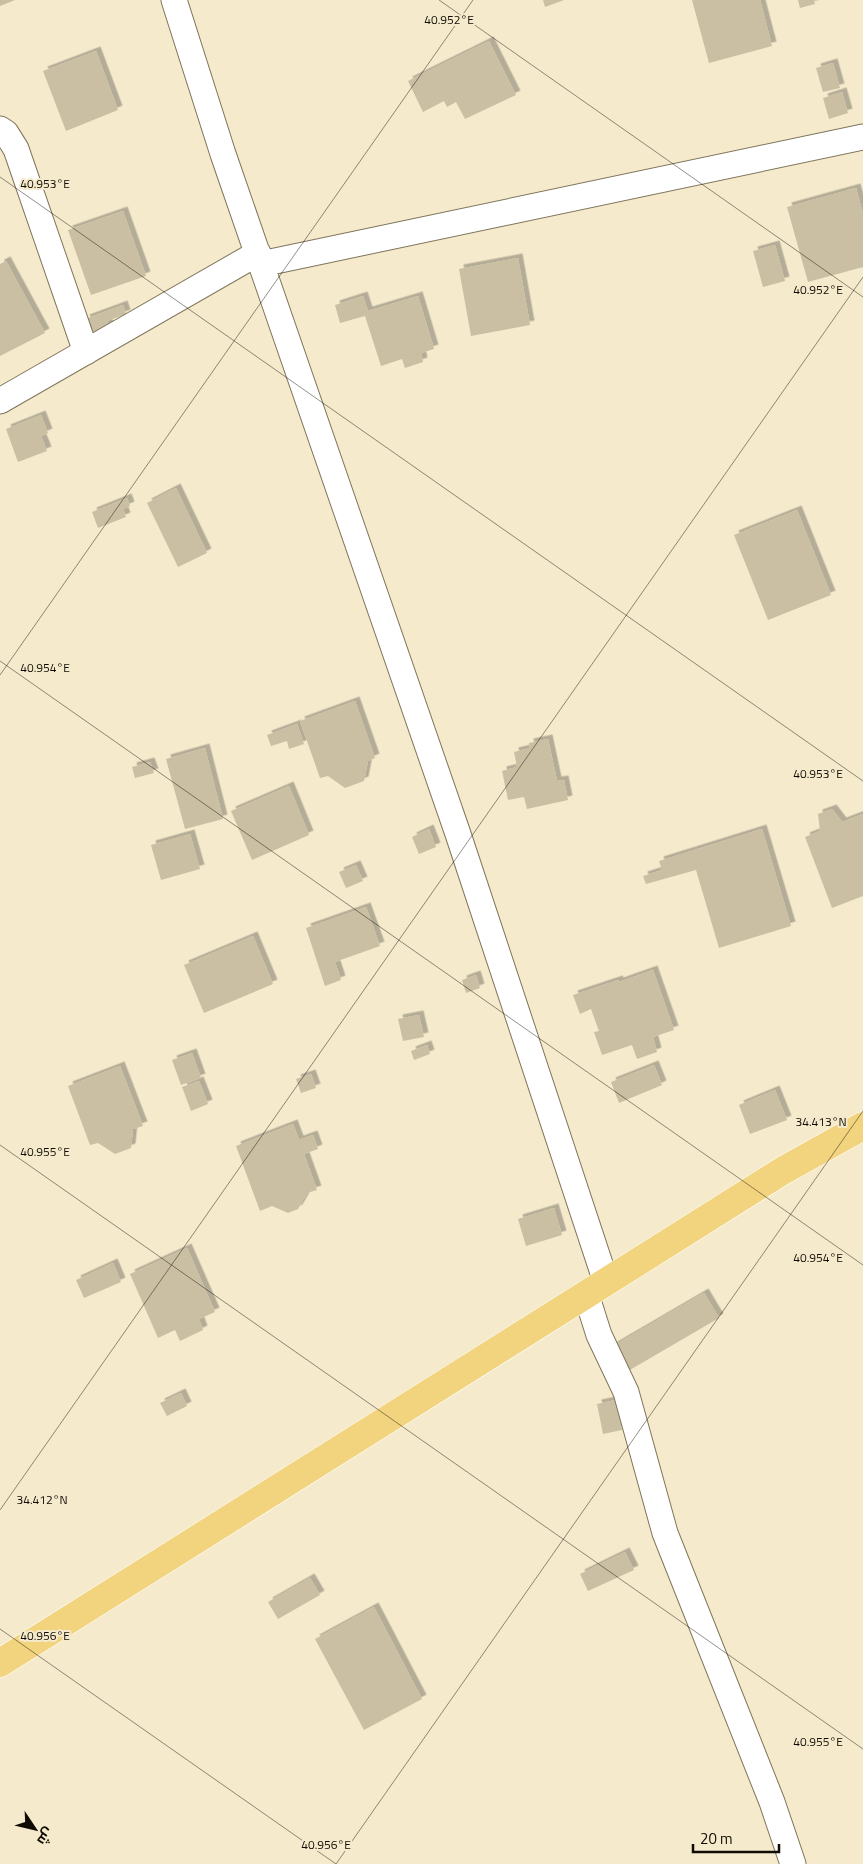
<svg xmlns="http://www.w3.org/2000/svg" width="863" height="1864" viewBox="0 0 863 1864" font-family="'Titillium Web',Cairo,sans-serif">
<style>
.building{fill:#cabfa2;filter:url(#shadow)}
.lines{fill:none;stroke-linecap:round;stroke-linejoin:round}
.minor-casing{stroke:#7f755b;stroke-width:27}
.trunk-casing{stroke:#fff;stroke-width:29}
.minor{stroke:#fff;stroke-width:25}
.trunk{stroke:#f2d47e;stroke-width:28}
.ticks{fill:none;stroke:#100c04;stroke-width:1;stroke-opacity:0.45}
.ticks-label{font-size:12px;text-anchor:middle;fill:#100c04;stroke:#f5eacc;stroke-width:4;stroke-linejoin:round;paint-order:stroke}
</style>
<defs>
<filter id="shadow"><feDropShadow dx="4.5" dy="-4.5" stdDeviation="0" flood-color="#0004"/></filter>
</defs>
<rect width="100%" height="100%" fill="#f5eacc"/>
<path class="building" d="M0 0H15L0 6Z
M543 0H564L545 7Z
M692 0H760L772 46 709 63Z
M798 0H814L815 4 800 8Z
M489 41 516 95 465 119 456 102 447 107 444 101 423 112 408 81Z
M96 51 118 110 66 131 43 71Z
M833 63 840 88 823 92 816 68Z
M842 92 848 113 829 119 823 98Z
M856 188 863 214V267L808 282 787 207Z
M123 211 146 276 91 295 68 230Z
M775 245 785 281 763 287 753 251Z
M518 258 530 325 471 336 459 269Z
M6 261 45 333 0 356V264Z
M363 296 368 311 418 296 434 349 421 353 423 362 405 368 402 359 381 366 365 316 340 323 335 305Z
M123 305 126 314 107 321 109 326 91 333 85 319Z
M41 415 48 433 41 436 47 451 18 462 6 429Z
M176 488 207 553 178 567 147 503Z
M127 498 130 506 123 509 126 517 98 528 92 512Z
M797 510 831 595 768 620 734 535Z
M355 701 375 758 368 761 364 781 345 788 328 776 320 778 300 721Z
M297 724 304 744 289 749 287 741 271 746 267 735Z
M548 739 557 781 564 780 568 800 527 809 524 797 508 800 502 771 517 767 514 752 530 748 529 743Z
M205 748 223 819 185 829 166 759Z
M150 762 154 773 135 778 132 767Z
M289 786 309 835 252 860 231 811Z
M832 809 842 822 863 814V896L832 908 805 837 820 831 818 814Z
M429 829 436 847 419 854 412 837Z
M762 829 791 926 719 948 696 870 646 884 643 876 662 870 659 861Z
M190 834 200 869 161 880 151 845Z
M356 865 363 881 346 888 339 872Z
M366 907 380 946 335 962 341 980 325 986 306 928Z
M253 936 273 984 204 1013 184 965Z
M653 970 674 1030 653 1037 657 1052 637 1059 632 1045 602 1055 594 1032 599 1031 591 1009 580 1014 573 995 618 980 619 982Z
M476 975 480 988 466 993 462 980Z
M419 1015 424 1037 403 1041 398 1019Z
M427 1045 430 1054 414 1060 411 1051Z
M192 1053 201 1078 181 1085 172 1060Z
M654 1065 662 1085 619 1103 611 1082Z
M120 1066 143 1126 133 1129 131 1148 115 1154 98 1143 90 1145 68 1086Z
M311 1074 316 1088 301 1093 296 1079Z
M199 1081 208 1104 191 1111 182 1087Z
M775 1090 787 1120 750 1134 739 1105Z
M293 1124 299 1140 313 1135 318 1149 304 1154 317 1190 307 1193 298 1209 288 1213 272 1206 260 1211 236 1146Z
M554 1208 562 1235 526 1246 518 1219Z
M187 1248 215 1312 199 1319 203 1330 180 1341 175 1330 158 1338 130 1274Z
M113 1263 121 1282 84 1298 76 1280Z
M704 1293 719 1318 623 1374 608 1349Z
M181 1393 187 1406 167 1416 160 1403Z
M616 1400 622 1430 603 1434 597 1404Z
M625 1552 634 1570 588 1591 580 1574Z
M310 1578 320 1595 278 1619 268 1602Z
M374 1607 422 1699 364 1730 315 1639Z"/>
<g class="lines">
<g class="minor-casing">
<path id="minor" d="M174 0 223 154 458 834 606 1282
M0 129 6 133 16 149 86 352
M261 264 863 137
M0 401 258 253
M586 1294 599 1335 626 1392 665 1533 772 1802 793 1864"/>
</g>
<g class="trunk-casing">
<path id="trunk" d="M0 1663 784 1170 863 1126"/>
</g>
<use href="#minor" class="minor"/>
<use href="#trunk" class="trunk"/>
</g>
<path class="ticks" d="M439 0 863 297M0 177 863 781M0 661 863 1265M0 675 473 0M0 1145 863 1749M0 1510 863 277M0 1629 336 1864M336 1864 863 1111"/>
<g class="ticks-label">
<text x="449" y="24">40.952°E</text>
<text x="45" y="188">40.953°E</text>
<text x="818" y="294">40.952°E</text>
<text x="45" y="672">40.954°E</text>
<text x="818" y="778">40.953°E</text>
<text x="821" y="1126">34.413°N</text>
<text x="45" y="1156">40.955°E</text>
<text x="818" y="1262">40.954°E</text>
<text x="42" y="1504">34.412°N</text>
<text x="45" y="1640">40.956°E</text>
<text x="818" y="1746">40.955°E</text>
<text x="326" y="1849">40.956°E</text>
</g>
<g transform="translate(35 1829) rotate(125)" stroke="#f5eacc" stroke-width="4" paint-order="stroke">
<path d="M0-4L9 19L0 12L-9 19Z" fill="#100c04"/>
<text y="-8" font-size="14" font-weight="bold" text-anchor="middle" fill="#100c04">ش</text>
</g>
<path d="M693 1844v8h86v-8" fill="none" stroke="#100c04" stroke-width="2.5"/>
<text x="700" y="1844" font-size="15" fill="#100c04" stroke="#f5eacc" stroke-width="4" paint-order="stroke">20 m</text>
</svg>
